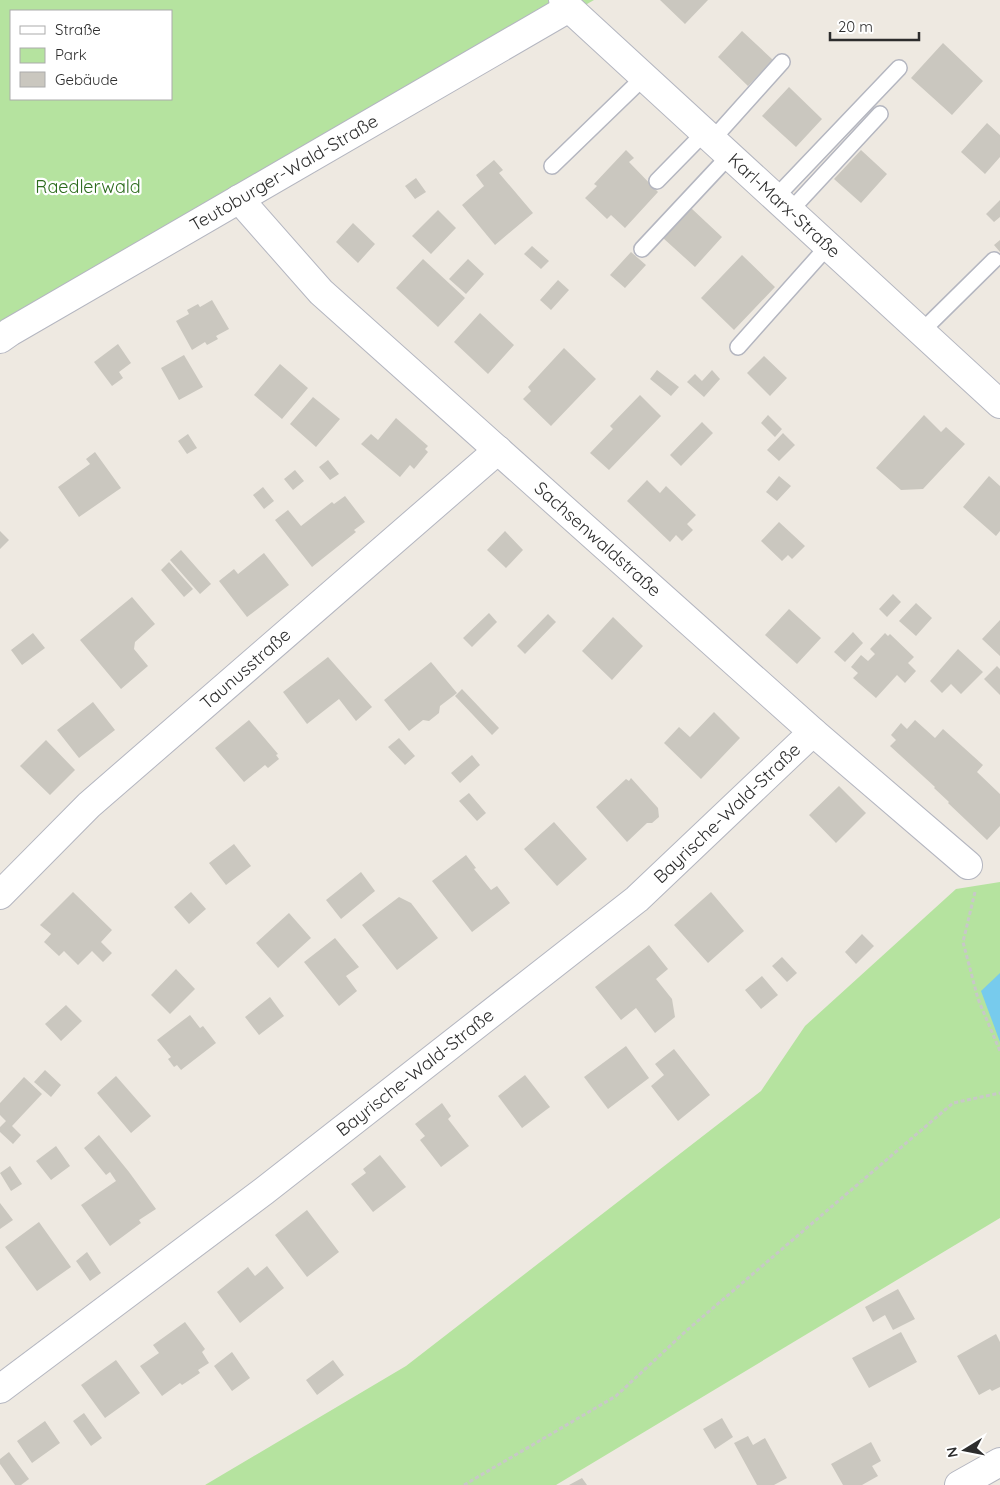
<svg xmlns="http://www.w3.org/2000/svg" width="1000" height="1485" viewBox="0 0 1000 1485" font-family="Quicksand,sans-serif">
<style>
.green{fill:#b5e39f;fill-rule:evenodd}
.water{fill:#77cbed}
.building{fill:#cac7bf}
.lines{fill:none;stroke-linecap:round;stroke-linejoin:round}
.service-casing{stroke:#b4b6c0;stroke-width:18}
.minor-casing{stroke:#b4b6c0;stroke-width:30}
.path{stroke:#c8c8c8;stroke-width:3;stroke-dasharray:4 2.5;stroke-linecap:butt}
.service{stroke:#fff;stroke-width:15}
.minor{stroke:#fff;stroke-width:28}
.labels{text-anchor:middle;stroke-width:4.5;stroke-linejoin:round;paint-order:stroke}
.street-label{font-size:18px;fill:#2d2d2d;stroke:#fff}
.park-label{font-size:18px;fill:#2c6b1d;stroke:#fff}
</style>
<rect width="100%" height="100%" fill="#eee9e1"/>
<path class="green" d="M0 0H594L0 340ZM11 11H171V99H11Z
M1000 882V1218L556 1485H205L406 1366 761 1091 805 1026 956 889Z"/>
<path class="water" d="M1000 973V1042L981 991Z"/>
<path class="building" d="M660 0H708L685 24Z
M742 31 773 60 748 86 718 57Z
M943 43 983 81 952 115 911 78Z
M789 87 822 119 796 147 762 116Z
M987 123 1000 135V157L985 174 961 152Z
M626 150 634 158 629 162 658 192 625 228 611 215 607 219 585 198 597 186 594 184Z
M861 150 887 174 861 203 834 179Z
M494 160 503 170 499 173 533 213 495 245 462 205 484 186 476 175Z
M416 178 426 192 415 199 405 186Z
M1000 200V217L994 222 986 214Z
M691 208 722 237 695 267 663 238Z
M438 210 456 228 431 254 412 236Z
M353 223 375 244 358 263 336 242Z
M1000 240V252L994 245Z
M532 246 549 261 541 269 524 254Z
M631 252 646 265 625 288 610 275Z
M742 255 775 287 734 330 701 298Z
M423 259 465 298 438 327 396 288Z
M468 259 484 274 466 294 449 279Z
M558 280 569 290 551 310 540 300Z
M212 300 229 329 216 336 218 339 207 345 205 342 192 350 176 321 189 314 187 310 198 304 200 307Z
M480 313 514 345 488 374 454 342Z
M118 344 131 363 119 372 123 378 112 386 94 362Z
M564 348 596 379 551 426 523 399 531 391 528 387Z
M184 355 203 387 179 400 161 368Z
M764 356 787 378 770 396 747 373Z
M280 364 308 388 282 419 254 395Z
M657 370 679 387 671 396 650 379Z
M712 370 720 379 704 397 687 382 695 374 702 381Z
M640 395 661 416 609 470 590 453 613 429 610 426Z
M313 397 340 419 316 447 290 424Z
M768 415 782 429 775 437 761 423Z
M924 415 941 432 946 427 965 444 923 489 901 490 876 468Z
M396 418 428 446 425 449 428 452 414 469 410 465 400 477 361 444 371 434 378 440Z
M702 422 713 433 681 466 670 455Z
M783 433 795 445 779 461 767 450Z
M188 434 197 448 187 454 178 441Z
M95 452 121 488 79 517 58 487 90 464 86 459Z
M328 460 339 474 330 480 319 467Z
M295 470 304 481 293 490 284 479Z
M779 476 791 486 777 501 766 492Z
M989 476 1000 486V531L996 536 963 507Z
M647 480 660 493 666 486 696 515 687 524 693 530 682 541 676 535 670 542 627 501Z
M263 487 274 501 264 509 253 495Z
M345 496 365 522 354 530 356 532 312 567 275 520 288 510 301 526 332 502 334 504Z
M779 522 805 546 792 559 788 555 782 561 761 541Z
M0 531 9 540 0 549Z
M505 531 523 550 506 568 487 550Z
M181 550 211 584 200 594 170 560Z
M264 553 289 585 247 617 219 581 234 569 238 574Z
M169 562 193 589 184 597 161 570Z
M893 594 901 602 887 617 879 609Z
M132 597 155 624 135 642 134 649 148 666 121 689 80 640Z
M916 603 932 618 916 636 899 621Z
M789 609 821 638 797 664 765 635Z
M489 613 497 622 472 647 463 638Z
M548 614 556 622 525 654 517 646Z
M613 617 643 646 612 680 582 651Z
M1000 620V656L982 639Z
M853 632 863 643 845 662 834 652Z
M33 633 45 648 22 665 11 650Z
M885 633 888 636 890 634 914 657 908 663 916 671 905 683 897 675 876 698 853 678 858 673 851 667 861 655 868 661 875 654 870 649Z
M958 649 983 672 961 694 951 684 942 693 930 681Z
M328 657 372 707 356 721 339 699 307 724 283 692Z
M431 662 457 693 440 706 439 713 429 721 423 720 409 731 384 700Z
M997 666 1000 669V695L984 679Z
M462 689 499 728 492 735 455 696Z
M93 702 115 730 79 758 57 730Z
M714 712 740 738 701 779 664 743 679 727 690 737Z
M249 720 278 754 276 755 279 759 268 768 265 765 244 782 215 748Z
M915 720 935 738 943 729 983 765 977 772 1000 794V826L987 840 948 803 949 802 934 788 935 787 890 746 896 740 891 735 901 723 907 729Z
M399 738 415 756 405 765 388 747Z
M46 740 75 770 50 795 20 766Z
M472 755 480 765 460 783 451 773Z
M631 778 658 808 659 817 652 823H647L627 842 596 807 626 779 629 781Z
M839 786 866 813 836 843 809 815Z
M469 793 486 813 477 821 459 801Z
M554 822 587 859 557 886 524 849Z
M234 844 251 866 226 885 209 863Z
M466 855 476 868 474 869 491 890 497 886 510 903 472 932 432 881Z
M361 872 375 891 341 919 326 900Z
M73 892 112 930 101 942 112 953 103 962 92 951 78 965 64 951 59 956 44 942 51 934 40 925Z
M191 892 206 909 189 924 174 907Z
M711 892 744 931 708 963 674 925Z
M399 897 411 903 438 938 397 970 362 925Z
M289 913 311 938 278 968 256 943Z
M862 934 874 946 856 964 845 952Z
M335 938 359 967 346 976 357 991 339 1006 304 962Z
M649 945 668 969 656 979 672 999 675 1017 655 1033 636 1008 621 1020 595 987Z
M782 957 797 973 787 982 772 966Z
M176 969 195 989 170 1014 151 995Z
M762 976 778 995 761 1009 745 990Z
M270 997 284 1016 259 1035 245 1017Z
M66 1005 82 1021 61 1041 45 1024Z
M190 1015 200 1028 203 1026 216 1043 181 1070 177 1065 174 1067 168 1059 171 1057 157 1040Z
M626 1046 649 1078 608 1109 584 1077Z
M674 1049 710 1095 678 1121 651 1086 664 1075 655 1064Z
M45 1070 61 1085 51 1097 34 1082Z
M525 1075 550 1107 522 1128 498 1096Z
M116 1076 151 1116 131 1133 97 1093Z
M24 1077 42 1094 12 1126 21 1135 13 1144 0 1132V1127L6 1121 0 1115V1103Z
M442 1103 451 1116 448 1119 469 1146 441 1167 420 1140 425 1136 415 1124Z
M99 1135 129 1172 156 1209 139 1220 141 1223 110 1246 81 1205 116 1181 110 1172 106 1175 84 1148Z
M56 1146 70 1166 51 1180 36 1161Z
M380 1155 406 1187 373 1212 351 1184 366 1173 363 1169Z
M10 1166 22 1184 11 1191 0 1173Z
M0 1203 13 1220 0 1229Z
M307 1210 339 1252 307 1277 275 1235Z
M39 1222 71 1267 37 1291 5 1247Z
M87 1252 101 1273 90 1281 76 1261Z
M267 1266 284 1288 240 1323 217 1292 248 1267 255 1276Z
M898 1289 915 1319 893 1330 885 1315 873 1322 865 1307Z
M185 1322 205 1349 202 1352 209 1363 198 1370 200 1373 182 1385 180 1383 162 1396 140 1366 159 1353 153 1345Z
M901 1332 917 1362 869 1388 852 1358Z
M996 1334 1000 1342V1387L992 1391 990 1389 979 1395 957 1356Z
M232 1352 250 1378 232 1391 214 1366Z
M116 1360 140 1393 105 1418 81 1385Z
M333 1360 344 1375 317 1395 306 1380Z
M84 1413 102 1438 91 1446 73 1421Z
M722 1418 733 1437 715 1449 703 1429Z
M45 1421 60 1443 32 1463 17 1441Z
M748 1436 753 1445 765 1438 787 1478 774 1485H757L734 1443Z
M871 1442 881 1461 872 1466 878 1476 862 1485H843L831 1464Z
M9 1452 29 1479 21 1485H15L0 1464V1459Z
M582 1478 587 1485H569Z"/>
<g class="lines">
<g class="service-casing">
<path id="service" d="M712 140 782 62
M552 166 644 77
M657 181 704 133
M775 198 899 68
M790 211 880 114
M642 249 729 156
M921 332 994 260
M738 347 828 246"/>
</g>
<g class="minor-casing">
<g id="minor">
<path id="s1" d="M563 0 569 8 1000 404"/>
<path id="s2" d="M239 199 321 292 813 732 968 865"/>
<path id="s3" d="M0 339 10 332 569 8"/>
<path id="s4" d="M0 895 89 805 498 450"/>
<path id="s5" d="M0 1389 264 1191 637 899 813 732"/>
<path d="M959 1485 1000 1462"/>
</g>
</g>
<path class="path" d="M975 892 963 942 978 999 1000 1051
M464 1485 616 1396 686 1331 953 1103 1000 1093"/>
<use href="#service" class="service"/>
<use href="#minor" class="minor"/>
</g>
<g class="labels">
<g class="street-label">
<text dy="6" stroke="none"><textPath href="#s3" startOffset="329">Teutoburger-Wald-Straße</textPath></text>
<text dy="6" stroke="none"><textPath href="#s1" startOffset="302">Karl-Marx-Straße</textPath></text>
<text dy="6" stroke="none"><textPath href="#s2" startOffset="495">Sachsenwaldstraße</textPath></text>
<text dy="6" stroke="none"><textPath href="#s4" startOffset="334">Taunusstraße</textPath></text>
<text dy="6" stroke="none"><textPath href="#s5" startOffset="928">Bayrische-Wald-Straße</textPath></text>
<text dy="6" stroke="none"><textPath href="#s5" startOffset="522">Bayrische-Wald-Straße</textPath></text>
</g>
<g class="park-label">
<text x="88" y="193">Raedlerwald</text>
</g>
</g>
<rect x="10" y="10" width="162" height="90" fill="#ffffff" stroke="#ababab"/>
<rect x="20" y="26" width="25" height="8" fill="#ffffff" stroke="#ababab"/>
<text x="55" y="35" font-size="15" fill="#2d2d2d">Straße</text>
<rect x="20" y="48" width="25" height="15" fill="#b5e39f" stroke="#ababab"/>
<text x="55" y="60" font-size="15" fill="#2d2d2d">Park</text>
<rect x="20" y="72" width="25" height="15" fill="#cac7bf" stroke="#ababab"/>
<text x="55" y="85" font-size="15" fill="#2d2d2d">Gebäude</text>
<g transform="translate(965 1450) rotate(260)" stroke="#ffffff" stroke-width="4" paint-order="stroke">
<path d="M0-4L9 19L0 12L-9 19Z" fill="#2d2d2d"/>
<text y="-8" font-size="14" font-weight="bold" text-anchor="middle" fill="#2d2d2d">N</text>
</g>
<path d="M830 32v8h89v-8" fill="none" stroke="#2d2d2d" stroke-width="2.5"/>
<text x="838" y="32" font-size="15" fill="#2d2d2d" stroke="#ffffff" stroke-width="4" paint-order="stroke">20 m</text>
</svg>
